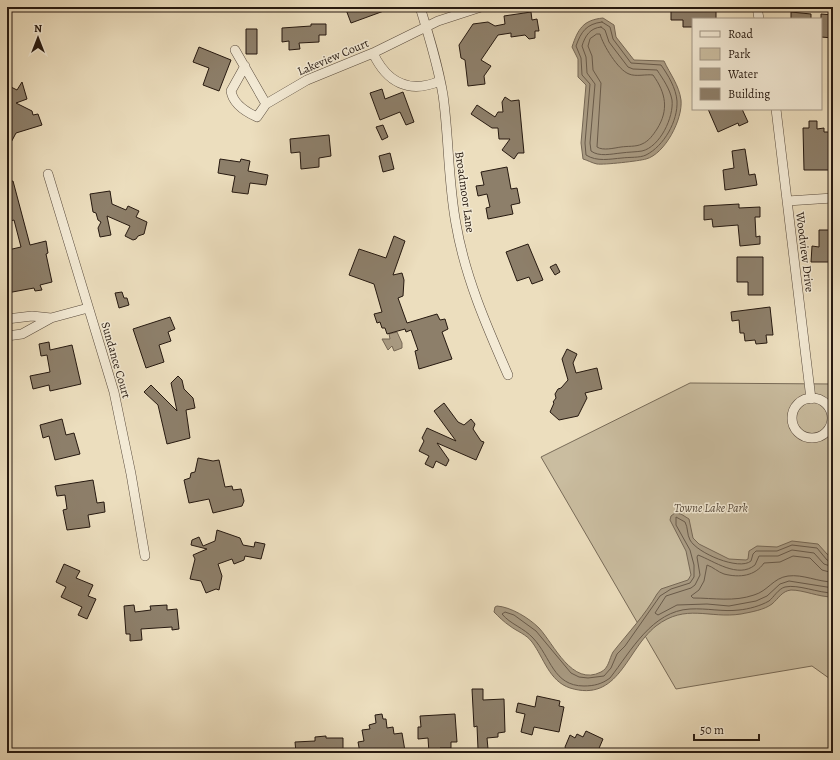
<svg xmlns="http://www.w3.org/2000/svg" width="840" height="760" viewBox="0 0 840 760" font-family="Alegreya,serif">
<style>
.green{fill:#cabda0;stroke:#786b58}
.water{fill:#a99b83;stroke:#756755}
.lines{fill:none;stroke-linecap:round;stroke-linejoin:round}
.shore{stroke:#685a4a;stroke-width:1}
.building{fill:#8d7f6a;stroke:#261910}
.minor-casing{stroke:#584a3c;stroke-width:10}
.minor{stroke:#f3ead5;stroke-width:9}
.labels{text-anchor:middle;stroke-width:3;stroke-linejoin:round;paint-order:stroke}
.street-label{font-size:12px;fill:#261910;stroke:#f3ead5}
.park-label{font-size:12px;font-style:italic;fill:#574a3b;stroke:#f3ead5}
</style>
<rect width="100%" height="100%" fill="#ecdebe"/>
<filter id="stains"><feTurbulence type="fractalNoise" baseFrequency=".005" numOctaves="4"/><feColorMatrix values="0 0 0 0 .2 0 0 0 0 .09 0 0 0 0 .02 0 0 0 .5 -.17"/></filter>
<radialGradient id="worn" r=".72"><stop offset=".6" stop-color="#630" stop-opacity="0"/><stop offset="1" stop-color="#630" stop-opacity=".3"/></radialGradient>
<path class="green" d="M690 383 833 384V681L812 666 676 689 541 457Z"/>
<path class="water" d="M603 18 614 25 616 37 634 60 664 61C670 74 679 85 681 100 683 119 665 154 646 159 639 161 604 165 597 164 592 163 587 160 583 159L581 143 586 85 578 77V59L572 47C578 29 583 20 603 18Z
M397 332 402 343V348L394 351 392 346 388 350 382 339H390L389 334Z
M675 513 681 514 689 519 693 538 699 544 729 559 746 560 748 559 749 551 757 546 777 547 792 541 818 544 827 554 833 558V597C818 597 804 590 791 590 782 591 779 598 772 604 764 610 751 612 741 614 709 619 686 603 656 626 626 650 619 703 570 688 549 681 544 658 532 642 526 634 518 632 510 626 504 622 499 617 494 612L495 607 497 606C511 607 529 618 539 628 554 644 572 687 601 672 609 668 609 659 613 652 628 633 645 615 657 594L661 589 688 580 691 575 686 551 670 520 671 516Z"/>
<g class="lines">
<path class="shore" d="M602 22 610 27 613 39 631 63 661 65C668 75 676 88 677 101 678 121 664 146 646 155 640 158 629 157 622 158 610 159 597 162 586 155L585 143 590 84 582 75 581 58 576 46C581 32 586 24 602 22Z
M601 27 605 30 609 42 628 67 633 69 657 70C663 79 670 89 672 100 674 117 660 147 642 151 636 152 628 152 621 153 611 154 599 157 591 151L590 143 595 84 587 73 586 57 582 46C585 36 590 28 601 27Z
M597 34H600C603 45 618 70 629 74 636 77 646 74 653 75 666 93 669 110 657 129 653 135 649 141 642 144 636 147 627 146 621 147 614 148 603 151 597 147L601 83 593 70 592 56 588 46 590 39Z
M833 562 827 560 817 548 792 545 777 551H756L753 554 751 561C739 571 697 553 690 540 687 535 688 527 685 522L676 517V525L690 550 694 565V577L690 583 671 589 660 596 625 646 617 654 611 668 604 676 588 678 579 677 571 673 536 631 514 615 505 612 502 614C510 624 524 628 533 638 551 657 553 686 584 686 594 686 602 684 610 678 631 651 652 611 690 609 707 608 723 612 739 610 749 609 760 606 769 601 774 597 778 589 785 587 798 584 818 593 833 593
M833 567 824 564 814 553 792 550 778 556H759L755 565C738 579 714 561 698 555L697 557 700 575 695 585 691 588 666 596 655 613 658 615 677 605 707 604 729 606 756 601 767 596 780 584 789 581 833 588
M833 573 822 570 810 558 793 556 780 562 764 563C755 576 740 578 724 574 718 572 713 567 707 565L704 581 699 590 691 596 693 598C714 598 734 602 754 595 768 591 773 578 788 576 803 574 818 582 833 582"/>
</g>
<path class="building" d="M345 7H392V8L351 23Z
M671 9H716V19H693V27H683V20H671Z
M531 12 532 20 537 19 539 31H535V38L529 39 525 35 511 37V33L498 35 481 60 491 66 484 76 485 84 468 86 465 60 461 58 459 45 473 24 488 22 495 26 505 24 504 16Z
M791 12 811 14V19H791Z
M821 14 833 15V38L821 37Z
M311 24H326V35H319V42L299 43 300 49 289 50V41L282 42V28L311 26Z
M246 29H257V54H246Z
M199 47 231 60 219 91 203 85 209 68 193 62Z
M22 82 27 99 16 103 32 111 33 115 38 114 42 125 16 133 7 150V85L17 90Z
M382 89 385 99 403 92 414 122 406 125 400 112 380 120 370 93Z
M505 97 511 101 519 100 524 153H518L514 159 502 150 510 139H499L498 128H492L471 114 477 105 495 117 498 112H503L502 102Z
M708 109H742L748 122 739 126 738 123 718 132Z
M809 121H817V129L824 128V132H830V149H833V166H831V170H804L803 128H809Z
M383 125 388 137 382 140 376 127Z
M329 135 331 156 319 158V167L301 169 300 152 291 153 290 139Z
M745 149 749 175 755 174 757 185 725 190 723 170 734 168 732 151Z
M390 153 394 169 383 172 379 156Z
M220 159 240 162 241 159 250 161 248 171 268 175 266 185 250 183 248 194 232 192 235 176 218 173Z
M507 167 511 189 517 188 520 203 511 205 513 214 488 219 486 208 490 207 487 194 478 196 476 186 484 185 481 172Z
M13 181 30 245 46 241 48 253 46 254 52 282 40 285 42 290 35 291 34 288 7 293V256L10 255 8 250 21 247 14 220 7 222V182Z
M110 191 112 204 126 210 128 206 139 211 136 217 147 222 144 234 138 236 136 239 133 240 125 236 130 226 107 216 111 235 100 237 98 228 101 222 98 220 96 213 93 212 90 194Z
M739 204V208L760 207V217H755L756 237 760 236V244L740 246 738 225 713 227 712 219 704 220V206Z
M819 230H830L829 239H833V262H811L812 246 819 247Z
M394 236 405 241 393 275 402 273 404 280 403 296 398 298 407 323 437 314 440 320 445 319 448 329 442 332 452 359 419 369 415 351 418 350 411 330 406 332 405 329 387 334 385 328H382L380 322 377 323 374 314 382 312 374 284 349 275 359 249 386 258Z
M528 244 543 280 532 284 529 277 517 281 506 252Z
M737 257H763V295H748V282H737Z
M556 264 560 272 555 275 550 267Z
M122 292 124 298H127L129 305 119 308 115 293Z
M770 307 773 335H766L767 343 756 344 755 340 745 341 744 333H740L739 320 732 321 731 312Z
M170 317 175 329 168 332 171 341 159 345 164 362 146 368 133 329Z
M49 342 50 350 72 345 81 384 50 391 49 385 33 389 30 376 50 372 47 355 41 356 39 344Z
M567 349 577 354 573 363 576 373 597 368 602 389 585 393 587 398 578 416 559 420 550 412 554 403 553 402 556 398 555 394 558 389 561 388 568 380 562 359Z
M178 376 182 380 184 389 193 398 195 408 186 410 190 438 167 444 158 405 144 392 151 385 177 411 171 383Z
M444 403 458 422 464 425 471 419 475 424 473 429 481 441 484 442 476 460 437 443 449 460 446 466 436 461 433 468 425 464 429 456 419 451 424 441 422 438 427 428 456 441 434 411Z
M62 419 66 435 74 433 80 454 55 460 49 436 43 438 40 425Z
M198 458 213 461 219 460 225 487 232 486 233 490 241 489 244 501 242 506 213 513 209 499 189 503 184 480 190 478 191 473 195 472Z
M93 480 97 503 104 502 105 512 88 515 90 527 67 530 63 510 67 509 65 495 57 496 55 486Z
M217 530 240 538 243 545 254 547 255 542 265 544 261 559 245 556 244 560 234 564 232 559 218 564 222 576 219 590 216 589 206 593 201 581 190 579 195 559 193 555 207 549 191 545 192 540 199 537 203 546 215 541Z
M64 564 80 571 76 578 93 585 88 596 96 599 87 619 78 615 82 607 61 597 66 587 56 582Z
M134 605 135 612 151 610 150 606 167 605V610L177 609 179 629 172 630V627L141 629 142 640 130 641V634H126L124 606Z
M472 689H483V700L504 699 505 732 498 733V737L487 738 488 749H478L477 726 474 727Z
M537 696 560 701 559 706 564 707 559 732 534 727 532 735 521 732 525 714 516 712 518 703 535 707Z
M382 714 383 719H386L387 728 393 727 394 734 402 733 405 751 393 753H360L358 742 364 741 362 730 370 729 369 725 376 723 375 715Z
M455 714 457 742H451V748H440V753H429L428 738 418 739V727H421L420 716Z
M586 731 603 739 597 753H572L566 750 565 747 570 735 575 738 577 734 583 737Z
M326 736V738H343V753H296L295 742 315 741V737Z"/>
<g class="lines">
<g class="minor-casing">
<path id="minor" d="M420 7C429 36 438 65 443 95 449 138 448 181 456 224 465 277 487 327 508 375
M757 7 759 19
M235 50 266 104
M373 53C387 83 409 94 440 81
M245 66 231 91C233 104 246 112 257 117L266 104 307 80 373 53 438 21 481 7
M776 109 811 399
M48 174 114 392 131 474 145 556
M787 201 833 198
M7 319 32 316 51 318
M7 336 22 334 51 318 88 308
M792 418a20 20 0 1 1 40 0a20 20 0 1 1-40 0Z"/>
</g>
<use href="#minor" class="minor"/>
</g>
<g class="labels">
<g class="street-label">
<text transform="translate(333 57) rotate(-23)" y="4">Lakeview Court</text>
<text transform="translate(465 192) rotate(82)" y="4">Broadmoor Lane</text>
<text transform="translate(805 252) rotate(83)" y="4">Woodview Drive</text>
<text transform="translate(116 360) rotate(74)" y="4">Sundance Court</text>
</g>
<g class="park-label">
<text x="711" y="512">Towne Lake Park</text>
</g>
</g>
<rect width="840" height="760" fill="none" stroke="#ecdebe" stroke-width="24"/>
<rect x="8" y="8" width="824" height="744" fill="none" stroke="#261910" stroke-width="2"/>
<rect x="12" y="12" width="816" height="736" fill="none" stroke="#261910"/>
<rect x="692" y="18" width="130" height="92" fill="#f3ead5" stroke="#a19686"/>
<rect x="700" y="31" width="20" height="6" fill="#f3ead5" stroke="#a19686"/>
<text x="728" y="38" font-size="12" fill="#261910">Road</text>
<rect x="700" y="48" width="20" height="12" fill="#cabda0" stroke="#a19686"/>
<text x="728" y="58" font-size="12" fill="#261910">Park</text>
<rect x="700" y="68" width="20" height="12" fill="#a99b83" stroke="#a19686"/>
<text x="728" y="78" font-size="12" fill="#261910">Water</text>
<rect x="700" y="88" width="20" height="12" fill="#8d7f6a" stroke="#a19686"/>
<text x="728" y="98" font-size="12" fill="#261910">Building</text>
<g transform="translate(38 38)" stroke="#f3ead5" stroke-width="3" paint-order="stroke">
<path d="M0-3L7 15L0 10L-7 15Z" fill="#261910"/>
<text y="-6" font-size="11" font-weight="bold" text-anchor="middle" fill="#261910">N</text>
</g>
<path d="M694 734v6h65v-6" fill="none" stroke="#261910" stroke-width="2"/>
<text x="700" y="734" font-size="12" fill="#261910" stroke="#f3ead5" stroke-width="3" paint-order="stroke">50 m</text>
<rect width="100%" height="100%" filter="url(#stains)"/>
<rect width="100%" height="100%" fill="url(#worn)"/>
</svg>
